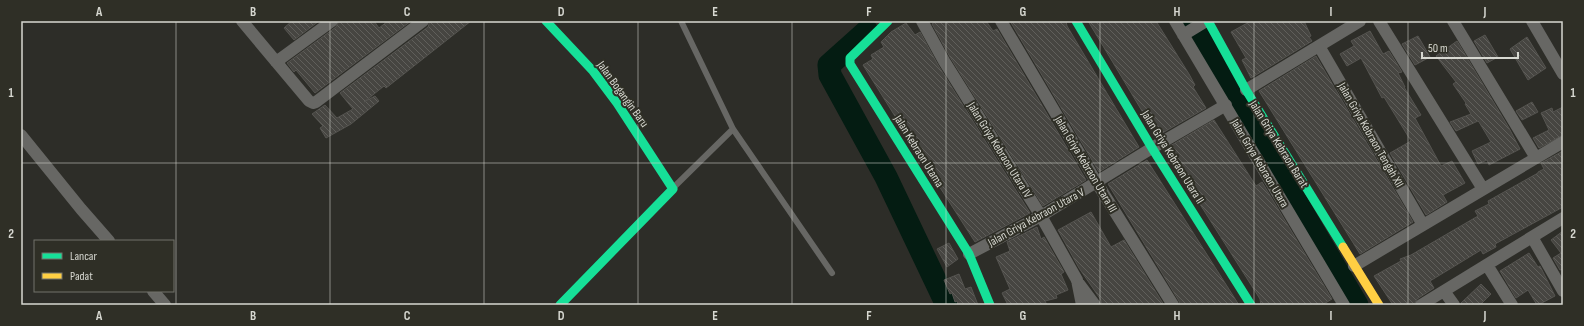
<svg xmlns="http://www.w3.org/2000/svg" width="1584" height="326" viewBox="0 0 1584 326" font-family="'Sofia Sans Condensed',sans-serif">
<style>
.lines{fill:none;stroke-linecap:round;stroke-linejoin:round}
.river{stroke:#041c12;stroke-width:23}
.building{fill:url(#building-back-hatch);stroke:#555450}
.lane{stroke:#676764;stroke-width:6}
.street{stroke:#676764;stroke-width:12}
.fast{stroke:#16e098;stroke-width:9}
.slow{stroke:#ffcf43;stroke-width:9}
.grid{fill:none;stroke:#d7d8d1;stroke-width:1;stroke-opacity:0.55}
.labels{text-anchor:middle;stroke-width:4;stroke-linejoin:round;paint-order:stroke}
.street-label{font-size:12px;fill:#d7d8d1;stroke:#2f2f26}
.neatline{fill:none;stroke:#d7d8d1;stroke-width:1.5}
.grid-label{font-size:13px;text-anchor:middle;font-weight:bold;fill:#d7d8d1}
</style>
<defs>
<pattern id="building-back-hatch" width="6" height="6" patternUnits="userSpaceOnUse"><rect width="6" height="6" fill="#464541"/><path d="M-1 5l2 2M0 0l6 6M5-1l2 2" fill="none" stroke="#605f5b"/></pattern>
</defs>
<rect width="100%" height="100%" fill="#2d2d28"/>
<g class="lines">
<path class="river" d="M1190 21 1357 305
M867 31 829 65 830 75 886 177 947 305"/>
</g>
<path class="building" d="M292 21H319L294 40 284 28Z
M339 21H374L379 28 388 21H411L315 93 296 70 294 72 287 63 336 27Z
M430 21H471L386 88 384 86 364 102 375 96 379 101 351 124 326 138 320 128 323 126 312 114 325 105 337 118 353 109 340 93 428 27Z
M936 21H986L993 31 997 29 1086 180 1043 206 950 57 932 24Z
M1010 21H1066L1067 26 1139 147 1099 172Z
M1088 21H1156L1189 74 1195 85 1193 87 1206 108 1157 136Z
M1251 21H1304L1311 36 1309 37 1312 41 1251 78 1242 60 1246 58 1231 32Z
M906 23 915 35 920 32 938 65 1030 213 975 242 939 186 943 182 927 158 923 161 863 65 873 59 871 55 884 47 881 42 891 32Z
M1370 31 1383 54 1389 51 1402 72 1398 73 1405 87H1404L1421 115 1415 118 1441 166 1452 161 1465 183 1443 195 1447 202 1426 215 1390 153 1411 141 1384 97 1382 98 1361 58 1347 66 1340 54 1354 46 1351 41Z
M1485 35 1498 57 1487 63 1474 41Z
M1418 36 1430 57 1415 65 1402 44Z
M1527 37 1546 68 1528 80 1510 49Z
M1457 41 1509 128 1520 149 1489 165 1487 160 1478 164 1472 151 1491 142 1479 122 1478 121 1456 131 1450 122 1471 114 1465 104 1466 103 1453 84 1456 82 1436 56Z
M1316 56 1413 222 1360 254 1259 91Z
M1532 102 1538 112 1522 120 1516 111Z
M1563 107V135L1539 148 1533 138 1549 130 1541 113 1552 108 1553 112Z
M1214 120 1256 186 1262 182 1332 299 1322 305H1261L1260 299 1165 149Z
M1563 151V207L1495 244 1496 247 1483 254 1481 250 1430 281 1434 288 1417 299 1414 305H1393L1374 276 1401 261 1400 259 1411 255 1478 216 1475 211 1489 204 1488 201 1538 173V172L1544 169 1541 163Z
M1147 160 1239 305H1180L1179 301 1108 184Z
M1091 212 1111 247 1124 240 1164 305H1102L1101 300 1079 268 1058 230Z
M1037 227 1041 239 1044 237 1064 272 1061 274 1068 290 1056 295 1057 298 1045 301 1047 305H1008L1002 293 1010 289 996 257 1010 251 1007 242Z
M1563 231V269L1560 270 1553 258 1561 253 1551 240Z
M949 243 958 259 947 267 937 249Z
M1529 253 1538 267 1540 266 1555 296 1538 305H1537L1528 290 1516 298 1500 271Z
M959 274 965 289 971 287 978 305H958L957 301 955 302 952 293 950 294 944 280Z
M1481 284 1491 294 1480 305H1461V303Z"/>
<g class="lines">
<path class="lane" d="M681 21 733 129 832 273
M674 187 733 129"/>
<path class="street" d="M242 21 309 101 313 103 316 102 423 21
M922 21 944 61 1041 216 1077 280 1082 305
M1001 21 1097 183 1173 305
M1175 21 1344 305
M1379 21 1483 189
M1453 21 1536 158
M1532 21 1563 74
M1183 35 1206 21
M1319 46 1423 225
M276 62 332 21
M1246 90 1360 21
M21 135 81 209 109 241
M1532 237 1563 291
M969 254 1041 216 1152 148 1226 105
M1487 265 1512 305
M1354 266 1563 142
M1077 281 1095 305
M153 291 165 305
M1444 291 1454 305
M1421 305 1563 218"/>
<path class="fast" d="M546 21 593 71 617 103 673 189 560 305
M888 21 850 58V64L969 254 990 305
M1076 21 1152 148 1251 305
M1208 21 1246 90 1343 247"/>
<path class="slow" d="M1343 247 1379 305"/>
</g>
<path class="grid" d="M176 21V305M330 21V305M484 21V305M638 21V305M792 21V305M946 21V305M1100 21V305M1254 21V305M1408 21V305M21 163H1563"/>
<g class="labels">
<g class="street-label">
<text transform="translate(623 94) rotate(54)" y="4">Jalan Bogangin Baru</text>
<text transform="translate(1371 135) rotate(60)" y="4">Jalan Griya Kebraon Tengah XII</text>
<text transform="translate(1279 144) rotate(58)" y="4">Jalan Griya Kebraon Barat</text>
<text transform="translate(1000 150) rotate(58)" y="4">Jalan Griya Kebraon Utara IV</text>
<text transform="translate(919 151) rotate(58)" y="4">Jalan Kebraon Utama</text>
<text transform="translate(1173 157) rotate(58)" y="4">Jalan Griya Kebraon Utara II</text>
<text transform="translate(1260 163) rotate(59)" y="4">Jalan Griya Kebraon Utara</text>
<text transform="translate(1086 164) rotate(59)" y="4">Jalan Griya Kebraon Utara III</text>
<text transform="translate(1036 217) rotate(-29)" y="4">Jalan Griya Kebraon Utara V</text>
</g>
</g>
<rect width="1584" height="326" fill="none" stroke="#2f2f26" stroke-width="44"/>
<rect x="34" y="240" width="140" height="52" fill="#2f2f26" stroke="#72736a"/>
<rect x="42" y="253" width="20" height="6" fill="#16e098" stroke="#72736a"/>
<text x="70" y="260" font-size="12" fill="#d7d8d1">Lancar</text>
<rect x="42" y="273" width="20" height="6" fill="#ffcf43" stroke="#72736a"/>
<text x="70" y="280" font-size="12" fill="#d7d8d1">Padat</text>
<path d="M1422 52v6h96v-6" fill="none" stroke="#d7d8d1" stroke-width="2"/>
<text x="1428" y="52" font-size="12" fill="#d7d8d1" stroke="#2f2f26" stroke-width="3" paint-order="stroke">50 m</text>
<rect x="22" y="22" width="1540" height="282" class="neatline"/>
<g class="grid-label">
<text x="99" y="16">A</text>
<text x="253" y="16">B</text>
<text x="407" y="16">C</text>
<text x="561" y="16">D</text>
<text x="715" y="16">E</text>
<text x="869" y="16">F</text>
<text x="1023" y="16">G</text>
<text x="1177" y="16">H</text>
<text x="1331" y="16">I</text>
<text x="1485" y="16">J</text>
<text x="11" y="97">1</text>
<text x="1573" y="97">1</text>
<text x="11" y="238">2</text>
<text x="1573" y="238">2</text>
<text x="99" y="320">A</text>
<text x="253" y="320">B</text>
<text x="407" y="320">C</text>
<text x="561" y="320">D</text>
<text x="715" y="320">E</text>
<text x="869" y="320">F</text>
<text x="1023" y="320">G</text>
<text x="1177" y="320">H</text>
<text x="1331" y="320">I</text>
<text x="1485" y="320">J</text>
</g>
</svg>
